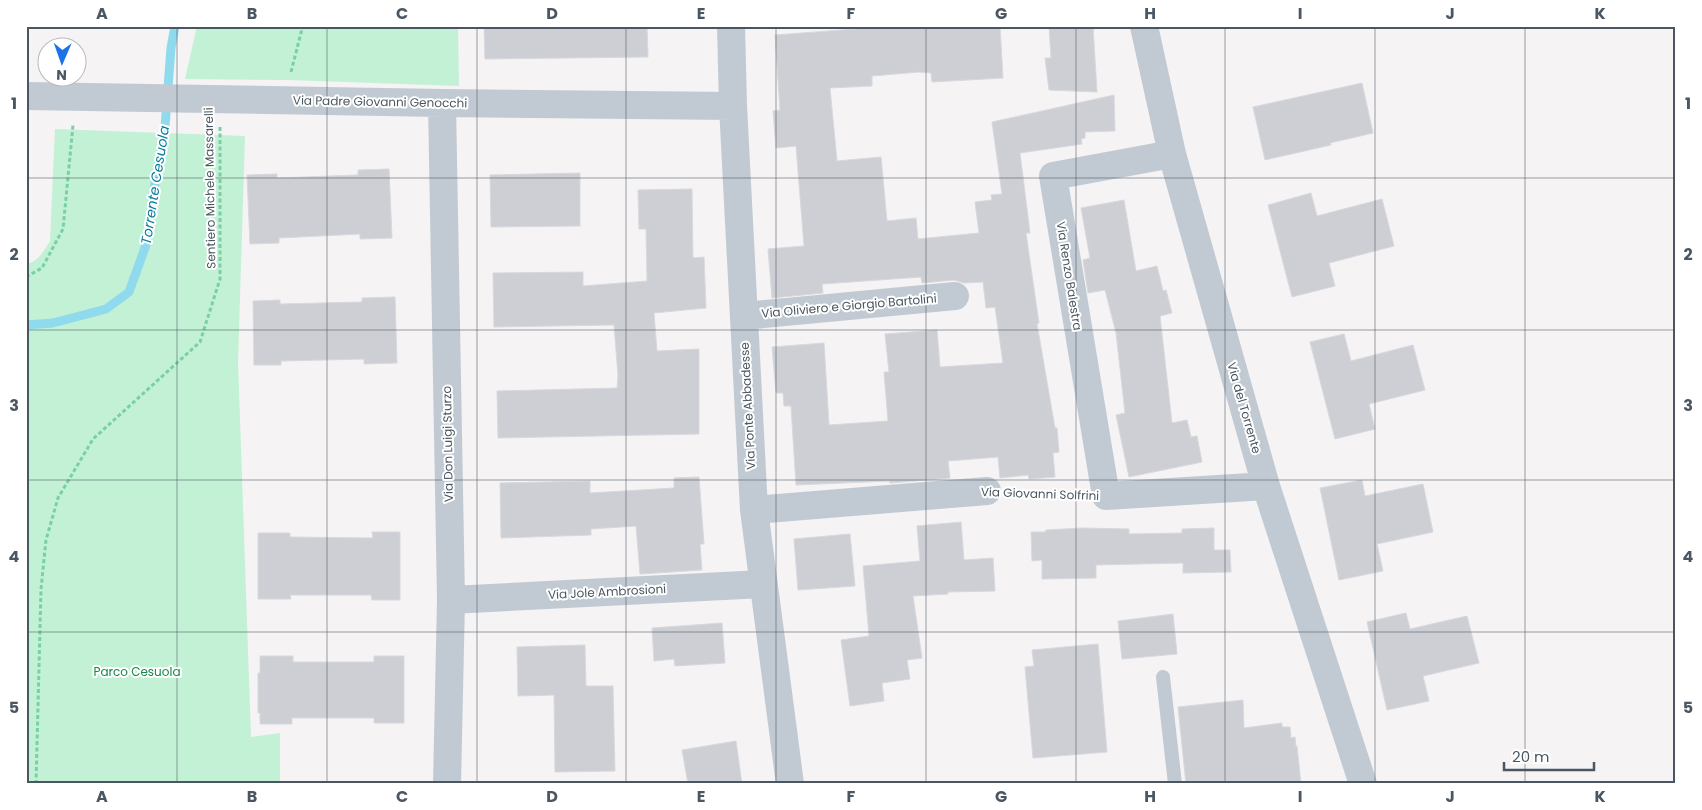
<svg xmlns="http://www.w3.org/2000/svg" width="1702" height="810" viewBox="0 0 1702 810" font-family="Poppins,sans-serif">
<style>
.green{fill:#c3f1d5}
.lines{fill:none;stroke-linecap:round;stroke-linejoin:round}
.stream{stroke:#90daee;stroke-width:9}
.building{fill:#cdcfd5;stroke:#d7d9de}
.path{stroke:#7ad0a6;stroke-width:3;stroke-dasharray:4 2.5;stroke-linecap:butt}
.lane{stroke:#c1cad2;stroke-width:14}
.street{stroke:#c1cad2;stroke-width:28}
.grid{fill:none;stroke:#4a5661;stroke-width:1;stroke-opacity:0.55}
.labels{text-anchor:middle;stroke-width:4;stroke-linejoin:round;paint-order:stroke}
.street-label{font-size:12px;fill:#4a5661;stroke:#fff}
.park-label{font-size:12px;fill:#17864f;stroke:#fff}
.water-label{font-size:14px;font-style:italic;fill:#0c7c9b;stroke:#fff}
.neatline{fill:none;stroke:#4a5661;stroke-width:2}
.grid-label{font-size:16px;text-anchor:middle;font-weight:bold;fill:#4a5661}
</style>
<rect width="100%" height="100%" fill="#f5f3f3"/>
<path class="green" d="M197 26H458L459 86 289 80 185 79Z
M55 129 245 136 238 362 251 737 280 733V784H26V264C38 262 44 251 50 241Z"/>
<g class="lines">
<path class="stream" d="M26 325 53 323 106 309 129 292 146 245 153 195 165 127 171 48 175 26"/>
</g>
<path class="building" d="M484 26H647L648 57 485 59Z
M868 26H1000L1003 78 932 82 931 73 919 72 872 76V86L830 88 837 161 881 157 887 221 916 218 918 239 979 233 975 202 992 200 991 195 1002 194 992 122 1114 95 1115 131 1085 132V138L1081 139 1082 144 1020 153 1030 233H1026L1039 323 1037 324 1055 428H1057L1059 452 1053 453 1055 477 1029 479 1028 475 1000 478 998 457 948 461 950 478 890 483 889 481 796 485 791 406H784L783 393H776L772 347 824 343 829 425 888 421 884 372H889L885 334 937 330 940 367 1003 363 995 307 986 308 983 282 964 283 954 280 922 283 921 277 822 284 823 293 772 298 768 249 804 246 796 146 776 148 773 111 780 110 775 35 868 28Z
M1049 26H1093L1097 92 1049 90 1045 58H1051Z
M1362 83 1373 133 1330 143 1331 145 1265 160 1253 107Z
M389 169 392 238 360 239V234L279 238V243L250 244 247 175 277 174V178L358 175V170Z
M580 173V226L491 227 490 175Z
M692 189 693 258 704 257 706 308 654 313 657 351 699 349V434L498 438 497 391 617 388 618 376 614 325 494 327 493 273 583 272V286L647 281 646 229H639L638 190Z
M1311 193 1317 216 1382 199 1394 246 1329 263 1335 286 1292 297 1268 205Z
M1124 200 1136 271 1157 266 1163 291 1166 290 1172 313 1160 316 1172 423 1187 420 1191 437 1197 436 1202 462 1129 477 1116 415 1125 413 1116 333 1105 290 1088 293 1083 260 1090 258 1081 208Z
M395 297 397 363 364 364V359L281 361V365H254L253 301 280 300V304L362 302V298Z
M1344 334 1351 361 1413 345 1425 390 1369 404 1375 429 1335 439 1310 342Z
M699 477 704 544H700L702 570 640 574 636 526 591 529V535L501 538 500 483 590 481V493L674 488V478Z
M1362 480 1365 496 1423 484 1433 532 1377 544 1383 571 1339 580 1320 488Z
M961 522 964 560 993 558 995 591 948 592V594L913 596 922 658 907 660 910 679 882 683 884 701 850 706 841 640 869 636 863 566 920 561 917 526Z
M1081 528 1129 529V534L1182 533V529L1214 528V550H1230L1231 572 1183 573V563L1096 565V578L1042 579V560L1032 561 1031 532H1045L1046 530Z
M372 532H400V600H372L371 595H290L291 599H258V533H290V537L373 538Z
M850 534 855 586 798 590 794 539Z
M1406 613 1410 629 1467 616 1479 663 1423 676 1429 701 1387 710 1367 622Z
M1173 614 1177 654 1122 659 1118 621Z
M722 623 725 663 675 666 674 659 654 661 652 628Z
M1098 644 1107 752 1033 758 1025 667 1034 666 1032 650Z
M585 645 586 686H613L615 771 555 772 554 695 518 696 517 647Z
M260 656H293V662H374V656H404V723H374V718H292V724H260V713H258V673H260Z
M1243 700 1244 728 1282 723V727H1290L1291 738 1295 737 1296 747 1297 746 1301 784H1186L1178 707Z
M736 741 742 784H688L682 750Z"/>
<g class="lines">
<path class="path" d="M291 72 302 29 306 26
M26 277 42 268 63 229 73 125
M1014 492 1078 496
M36 784 41 589 46 540 58 498 93 439 200 342 220 279V127"/>
<path class="lane" d="M1163 677 1175 784"/>
<path class="street" d="M731 26 733 106 754 510 790 784
M1144 26 1172 154 1266 486 1363 784
M26 96 442 103 733 106
M442 103 451 600 447 784
M1172 154 1053 176 1106 496 1266 486
M744 316 955 296
M754 510 987 491
M451 600 763 584"/>
</g>
<path class="grid" d="M177 26V784M327 26V784M477 26V784M626 26V784M776 26V784M926 26V784M1076 26V784M1225 26V784M1375 26V784M1525 26V784M26 178H1676M26 330H1676M26 480H1676M26 632H1676"/>
<g class="labels">
<g class="street-label">
<text transform="translate(380 102) rotate(1)" y="4">Via Padre Giovanni Genocchi</text>
<text transform="translate(210 188) rotate(-91)" y="4">Sentiero Michele Massarelli</text>
<text transform="translate(1069 276) rotate(81)" y="4">Via Renzo Balestra</text>
<text transform="translate(849 306) rotate(-5)" y="4">Via Oliviero e Giorgio Bartolini</text>
<text transform="translate(748 406) rotate(-93)" y="4">Via Ponte Abbadesse</text>
<text transform="translate(1244 408) rotate(74)" y="4">Via del Torrente</text>
<text transform="translate(448 444) rotate(-91)" y="4">Via Don Luigi Sturzo</text>
<text transform="translate(1040 494) rotate(2)" y="4">Via Giovanni Solfrini</text>
<text transform="translate(607 592) rotate(-3)" y="4">Via Jole Ambrosioni</text>
</g>
<g class="park-label">
<text x="137" y="676">Parco Cesuola</text>
</g>
<g class="water-label">
<text transform="translate(155 185) rotate(-81)" y="5">Torrente Cesuola</text>
</g>
</g>
<rect width="1702" height="810" fill="none" stroke="#ffffff" stroke-width="55"/>
<g transform="translate(62 62) rotate(182)"><circle r="24" fill="#ffffff" stroke="#b7bbc0"/>
<path d="M0-4L9 19L0 12L-9 19Z" fill="#1a73e8"/>
<text y="-8" font-size="14" font-weight="bold" text-anchor="middle" fill="#4a5661">N</text>
</g>
<path d="M1504 762v8h90v-8" fill="none" stroke="#4a5661" stroke-width="2.5"/>
<text x="1512" y="762" font-size="15" fill="#4a5661" stroke="#ffffff" stroke-width="4" paint-order="stroke">20 m</text>
<rect x="28" y="28" width="1646" height="754" class="neatline"/>
<g class="grid-label">
<text x="102" y="19">A</text>
<text x="252" y="19">B</text>
<text x="402" y="19">C</text>
<text x="552" y="19">D</text>
<text x="701" y="19">E</text>
<text x="851" y="19">F</text>
<text x="1001" y="19">G</text>
<text x="1150" y="19">H</text>
<text x="1300" y="19">I</text>
<text x="1450" y="19">J</text>
<text x="1600" y="19">K</text>
<text x="14" y="109">1</text>
<text x="1688" y="109">1</text>
<text x="14" y="260">2</text>
<text x="1688" y="260">2</text>
<text x="14" y="411">3</text>
<text x="1688" y="411">3</text>
<text x="14" y="562">4</text>
<text x="1688" y="562">4</text>
<text x="14" y="713">5</text>
<text x="1688" y="713">5</text>
<text x="102" y="802">A</text>
<text x="252" y="802">B</text>
<text x="402" y="802">C</text>
<text x="552" y="802">D</text>
<text x="701" y="802">E</text>
<text x="851" y="802">F</text>
<text x="1001" y="802">G</text>
<text x="1150" y="802">H</text>
<text x="1300" y="802">I</text>
<text x="1450" y="802">J</text>
<text x="1600" y="802">K</text>
</g>
</svg>
